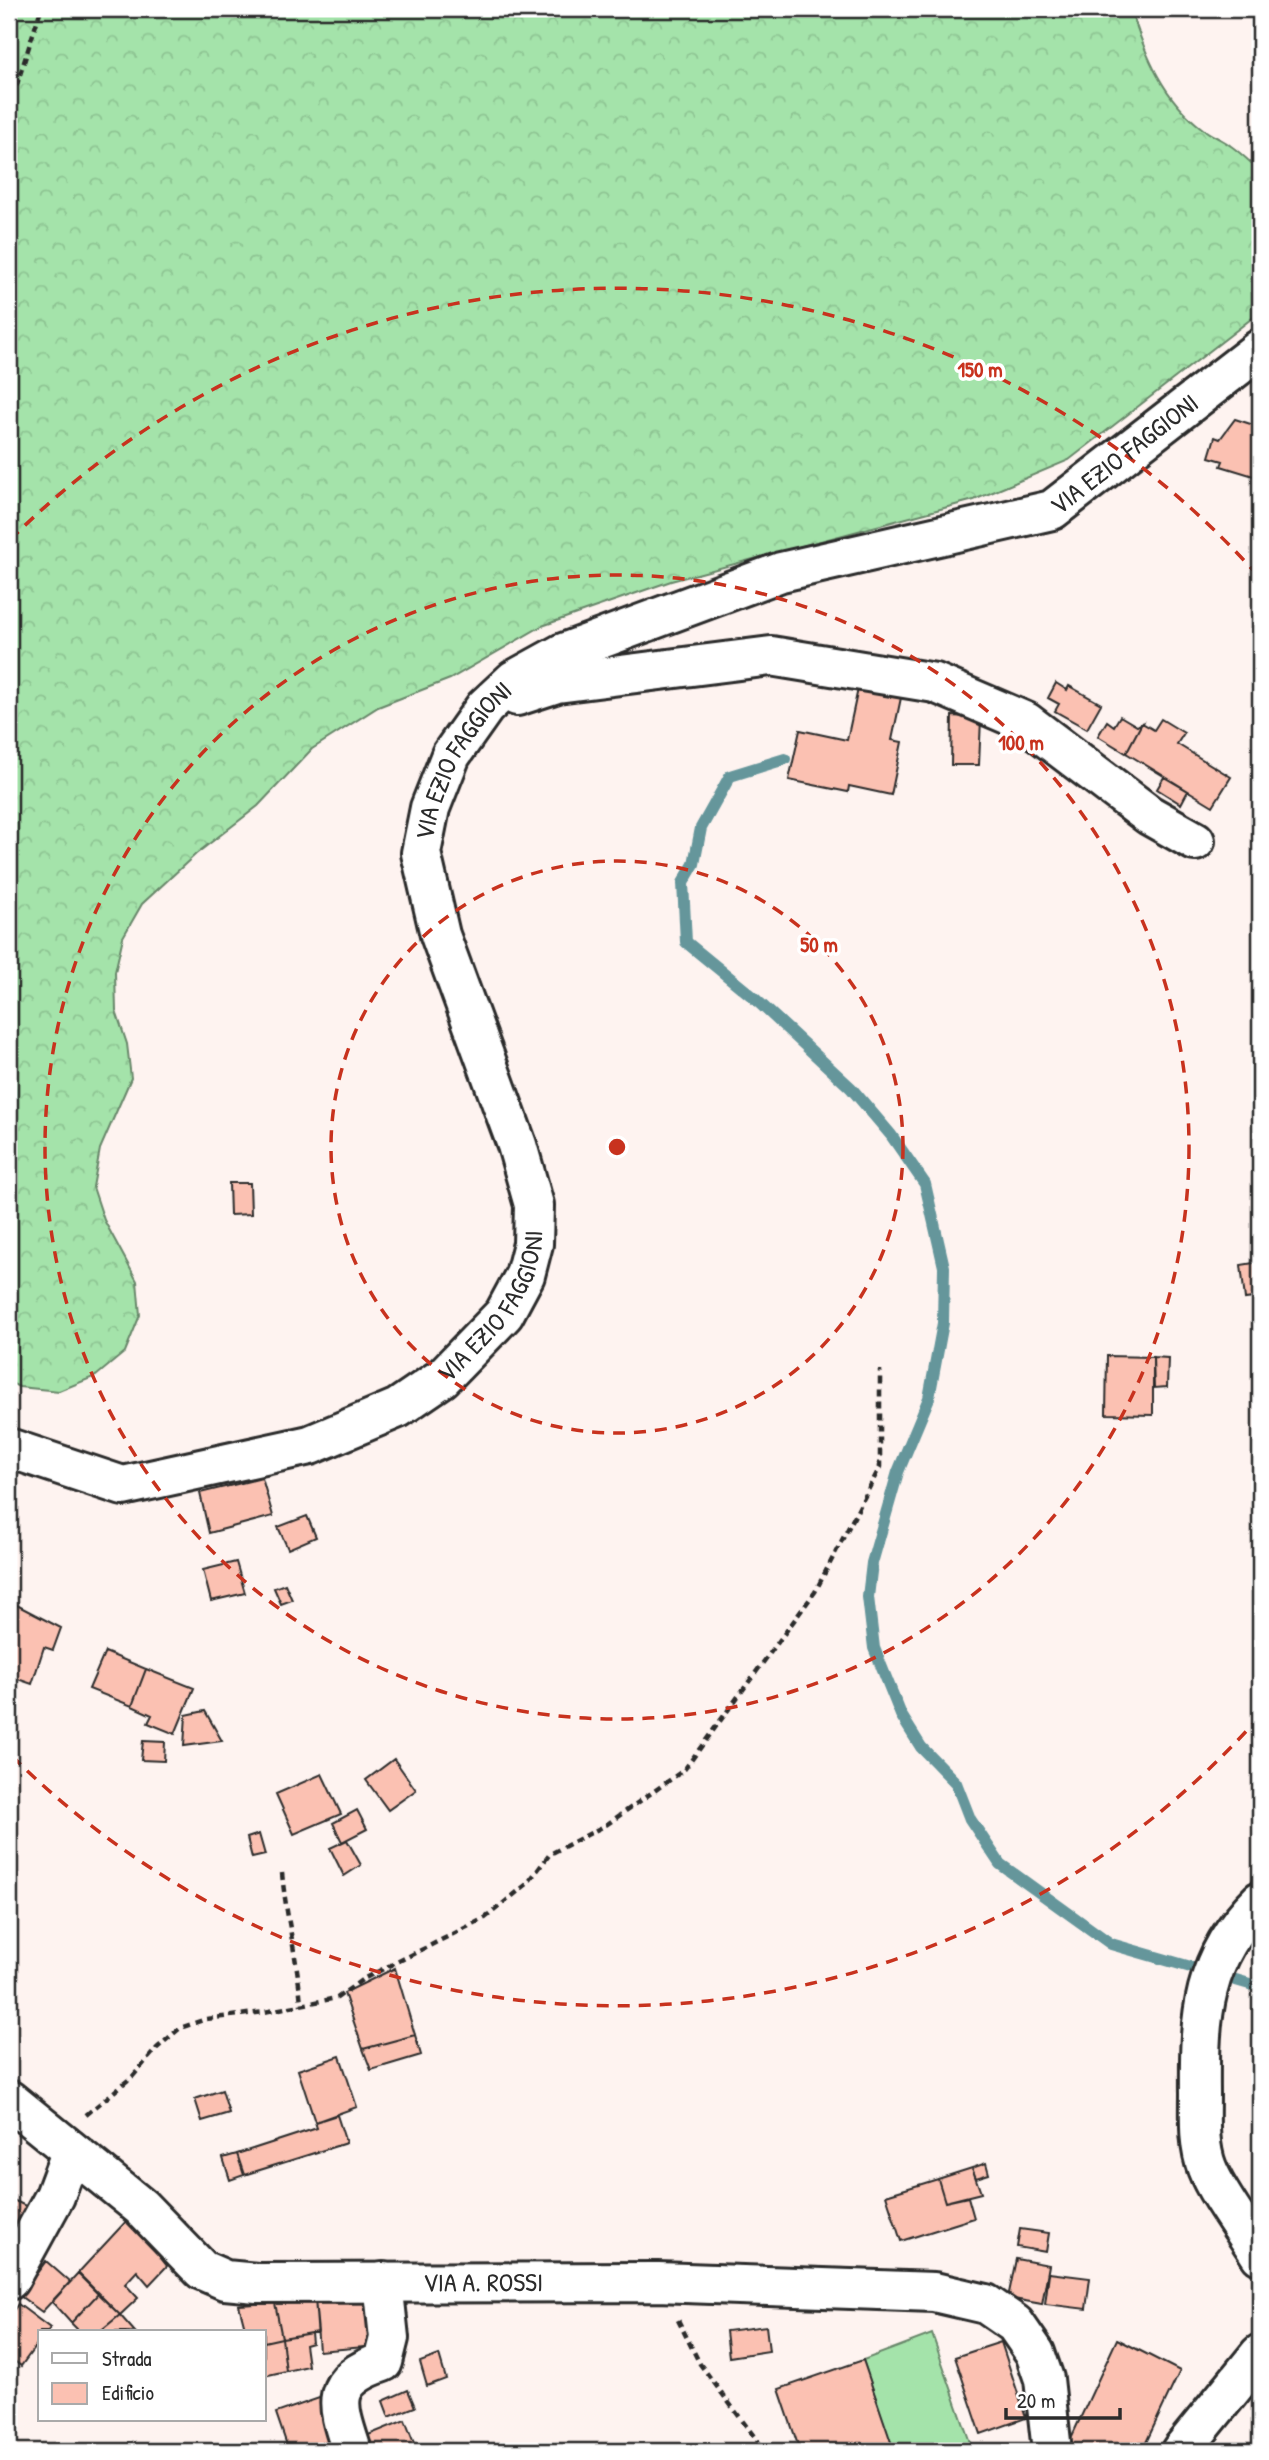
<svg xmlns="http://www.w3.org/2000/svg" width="1269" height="2460" viewBox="0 0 1269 2460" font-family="'Patrick Hand',sans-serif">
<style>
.grass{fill:#a4e3aa;stroke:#68876a;stroke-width:2}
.forest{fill:url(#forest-crowns);stroke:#68876a;stroke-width:2}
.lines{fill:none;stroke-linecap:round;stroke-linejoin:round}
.stream{stroke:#65969b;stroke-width:12}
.building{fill:#fbc1b2;stroke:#2b2b2b;stroke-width:2}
.minor-casing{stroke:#2b2b2b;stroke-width:44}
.path{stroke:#2b2b2b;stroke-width:4.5;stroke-dasharray:7 5;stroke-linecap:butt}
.minor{stroke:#fff;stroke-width:38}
.ring{fill:none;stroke:#c8321e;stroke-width:3.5;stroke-dasharray:12 9}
.labels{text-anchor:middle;stroke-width:7;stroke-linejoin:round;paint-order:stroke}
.street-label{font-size:26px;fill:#2b2b2b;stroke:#fff}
.centre{fill:#c8321e;stroke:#fff;stroke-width:3.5}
.ring-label{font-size:21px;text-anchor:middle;font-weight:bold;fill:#c8321e;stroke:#fff;stroke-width:7;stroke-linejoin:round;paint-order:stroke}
</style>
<defs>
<pattern id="forest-crowns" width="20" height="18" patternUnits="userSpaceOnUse" patternTransform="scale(1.75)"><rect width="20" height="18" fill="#a4e3aa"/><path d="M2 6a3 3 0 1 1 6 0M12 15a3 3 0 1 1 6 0" fill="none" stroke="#8dc392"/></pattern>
</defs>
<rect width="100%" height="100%" fill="#fef3f0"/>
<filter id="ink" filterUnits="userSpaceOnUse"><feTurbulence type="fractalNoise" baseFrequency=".0143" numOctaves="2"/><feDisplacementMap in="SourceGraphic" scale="14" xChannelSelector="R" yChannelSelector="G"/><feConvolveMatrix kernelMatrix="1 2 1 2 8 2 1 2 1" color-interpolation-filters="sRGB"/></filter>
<g filter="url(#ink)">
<path class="grass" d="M932 2334 973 2451H883L892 2447 863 2360Z"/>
<path class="forest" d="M9 9H1131C1145 55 1163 99 1203 129 1212 136 1222 139 1231 146 1241 153 1251 163 1260 171V312L1069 460 974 500 671 581 542 626 450 679 378 707 312 749 258 806 196 854 142 904 123 937 115 972 116 1011 127 1044 131 1078 100 1149 93 1187 104 1220 137 1281 140 1315 125 1352 96 1376 59 1391 19 1387 9 1382Z"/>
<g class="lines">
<path class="stream" d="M785 759 730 776 701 828 694 864 683 883 686 942 752 996 851 1088 891 1135 925 1184 944 1267 943 1323 929 1398 898 1472 872 1563 868 1597 874 1648 901 1715 921 1747 956 1783 970 1819 1000 1864 1111 1944 1260 1987
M9 1059 12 1129 9 1180"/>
</g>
<path class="building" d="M1235 419 1260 427V478L1221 466 1223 461 1209 457 1215 437 1220 439Z
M1056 683 1067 690 1069 686 1101 704 1087 729 1055 711 1059 704 1048 698Z
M859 684 902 693 892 740 902 742 891 795 849 786 848 792 789 780 800 730 847 740Z
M952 716 981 718 979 765H951Z
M1120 716 1137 726 1142 723 1126 753 1098 736 1107 721 1114 726Z
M1161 719 1184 733 1177 744 1231 777 1213 806 1126 753 1142 723 1154 730Z
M1164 777 1188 791 1181 804 1157 789Z
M229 1183H250L251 1214 230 1215Z
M1260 1262V1297L1245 1299 1241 1265Z
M1107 1356 1153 1357V1415L1106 1414Z
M1153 1357 1168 1358 1167 1387 1154 1388Z
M262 1478 273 1516 209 1533 200 1493Z
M307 1516 316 1537 288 1549 278 1527Z
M236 1562 245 1593 211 1601 203 1570Z
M285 1584 292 1600 281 1604 274 1588Z
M9 1601 61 1628 53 1650 44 1647 32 1684 9 1676Z
M105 1652 146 1669 132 1706 89 1689Z
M146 1669 194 1688 175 1734 148 1723 152 1715 132 1706Z
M205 1711 222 1741 184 1746 186 1715Z
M143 1741 165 1742 164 1761 141 1760Z
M394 1759 416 1790 388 1810 366 1780Z
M322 1774 341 1814 294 1834 276 1794Z
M357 1810 367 1829 342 1842 333 1823Z
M259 1834 265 1855 252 1858 247 1838Z
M347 1840 361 1865 344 1876 330 1848Z
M395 1968 415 2035 363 2049 344 1993Z
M415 2035 421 2055 371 2070 363 2049Z
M340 2056 357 2107 315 2122 298 2070Z
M222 2090 229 2113 202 2121 195 2099Z
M337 2115 346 2143 244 2175 237 2154 317 2128 315 2122Z
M237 2154 244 2175 230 2180 223 2158Z
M986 2163 989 2174 976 2178 972 2168Z
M972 2168 981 2193 945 2202 938 2179Z
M938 2179 945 2202 968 2197 974 2218 901 2241 886 2195Z
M9 2198 34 2210 22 2236 9 2230Z
M129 2218 167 2266 149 2285 137 2271 125 2284 138 2298 120 2315 78 2273Z
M1020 2229 1049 2233 1046 2252 1017 2247Z
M1016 2259 1049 2265 1042 2304 1008 2298Z
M46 2261 70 2282 42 2312 20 2296Z
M1049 2273 1090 2278 1086 2309 1045 2304Z
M78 2274 98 2294 71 2323 52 2302Z
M98 2294 120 2315 99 2332H80L71 2323Z
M373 2298 376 2346 319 2351 315 2299Z
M315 2299 318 2332 282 2338 275 2303Z
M275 2303 282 2338 264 2342V2332H246L239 2305Z
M18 2304 50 2328 47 2332H40V2340L21 2366 9 2357V2317Z
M120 2315 135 2332H99Z
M766 2326 769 2351 729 2357 726 2331Z
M311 2333 312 2343 305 2345 308 2366 286 2371 282 2338Z
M282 2338 286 2371 264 2376V2342Z
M1117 2339 1180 2371 1142 2451H1065Z
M1001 2342 1026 2418 981 2434 955 2357Z
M439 2355 446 2379 427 2386 420 2362Z
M863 2360 893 2448 883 2451H800L779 2389Z
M408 2390 415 2407 389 2417 383 2401Z
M322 2397 341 2451H289L276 2413Z
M405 2420 417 2451H361L356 2440Z"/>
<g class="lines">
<g class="minor-casing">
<g id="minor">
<path d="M517 696 557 683 771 656 935 683 1026 722 1149 815 1195 841"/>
<path id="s1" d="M9 1448 123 1486 310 1445 398 1408 442 1378 504 1314 525 1275 533 1244 534 1205 517 1145 440 935 421 853 430 808 451 755 485 707 514 680 563 653 781 572 1052 510 1260 349"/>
<path d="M1260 1901C1202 1958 1199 2016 1200 2093 1200 2117 1198 2145 1207 2168 1217 2194 1245 2230 1260 2255"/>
<path id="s2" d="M9 2100 141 2207 202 2270 225 2280 257 2283 658 2282 934 2292 986 2304 1015 2324 1035 2353 1044 2379 1052 2451"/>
<path d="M9 2280 55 2196 71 2153"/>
<path d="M352 2451C337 2405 327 2381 383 2362L389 2338 383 2282"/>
<path d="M1181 2451 1260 2354"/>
</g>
</g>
<path class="path" d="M9 109 41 9
M282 1873C286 1918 298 1960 301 2005
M86 2115 133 2076 157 2048 180 2028 206 2019 264 2012 337 1998 363 1979 485 1918 527 1884 550 1854 606 1825 684 1770 815 1592 880 1467V1370
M678 2320 700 2364 765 2451"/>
<use href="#minor" class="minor"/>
</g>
</g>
<g class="ring">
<circle cx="617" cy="1147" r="286"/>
<circle cx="617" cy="1147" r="572"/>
<path d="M1260 1716A858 858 0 0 1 10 1754M10 540A858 858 0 0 1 1260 578"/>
</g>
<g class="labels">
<g class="street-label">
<text dy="9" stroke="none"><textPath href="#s1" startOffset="1894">VIA EZIO FAGGIONI</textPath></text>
<text dy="9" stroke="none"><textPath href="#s1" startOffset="1138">VIA EZIO FAGGIONI</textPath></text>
<text dy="9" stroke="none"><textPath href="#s1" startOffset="550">VIA EZIO FAGGIONI</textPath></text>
<text dy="9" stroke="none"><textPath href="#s2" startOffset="541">VIA A. ROSSI</textPath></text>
</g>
</g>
<circle cx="617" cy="1147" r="10" class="centre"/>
<g class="ring-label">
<text x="980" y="377">150 m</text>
<text x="1021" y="750">100 m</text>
<text x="819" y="952">50 m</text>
</g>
<rect width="1269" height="2460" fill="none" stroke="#fff" stroke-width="35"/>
<rect x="18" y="18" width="1234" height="2425" fill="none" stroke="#2b2b2b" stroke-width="2.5" filter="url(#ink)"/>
<rect x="38" y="2330" width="228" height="91" fill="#ffffff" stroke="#aaaaaa" stroke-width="2"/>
<rect x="52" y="2353" width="35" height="10" fill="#ffffff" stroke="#aaaaaa" stroke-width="2"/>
<text x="102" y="2366" font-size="21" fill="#2b2b2b">Strada</text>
<rect x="52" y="2383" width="35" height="21" fill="#fbc1b2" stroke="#aaaaaa" stroke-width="2"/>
<text x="102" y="2400" font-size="21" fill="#2b2b2b">Edificio</text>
<path d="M1006 2408v10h114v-10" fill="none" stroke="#2b2b2b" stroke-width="3.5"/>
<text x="1017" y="2408" font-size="21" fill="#2b2b2b" stroke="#ffffff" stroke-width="5" paint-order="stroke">20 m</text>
</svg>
